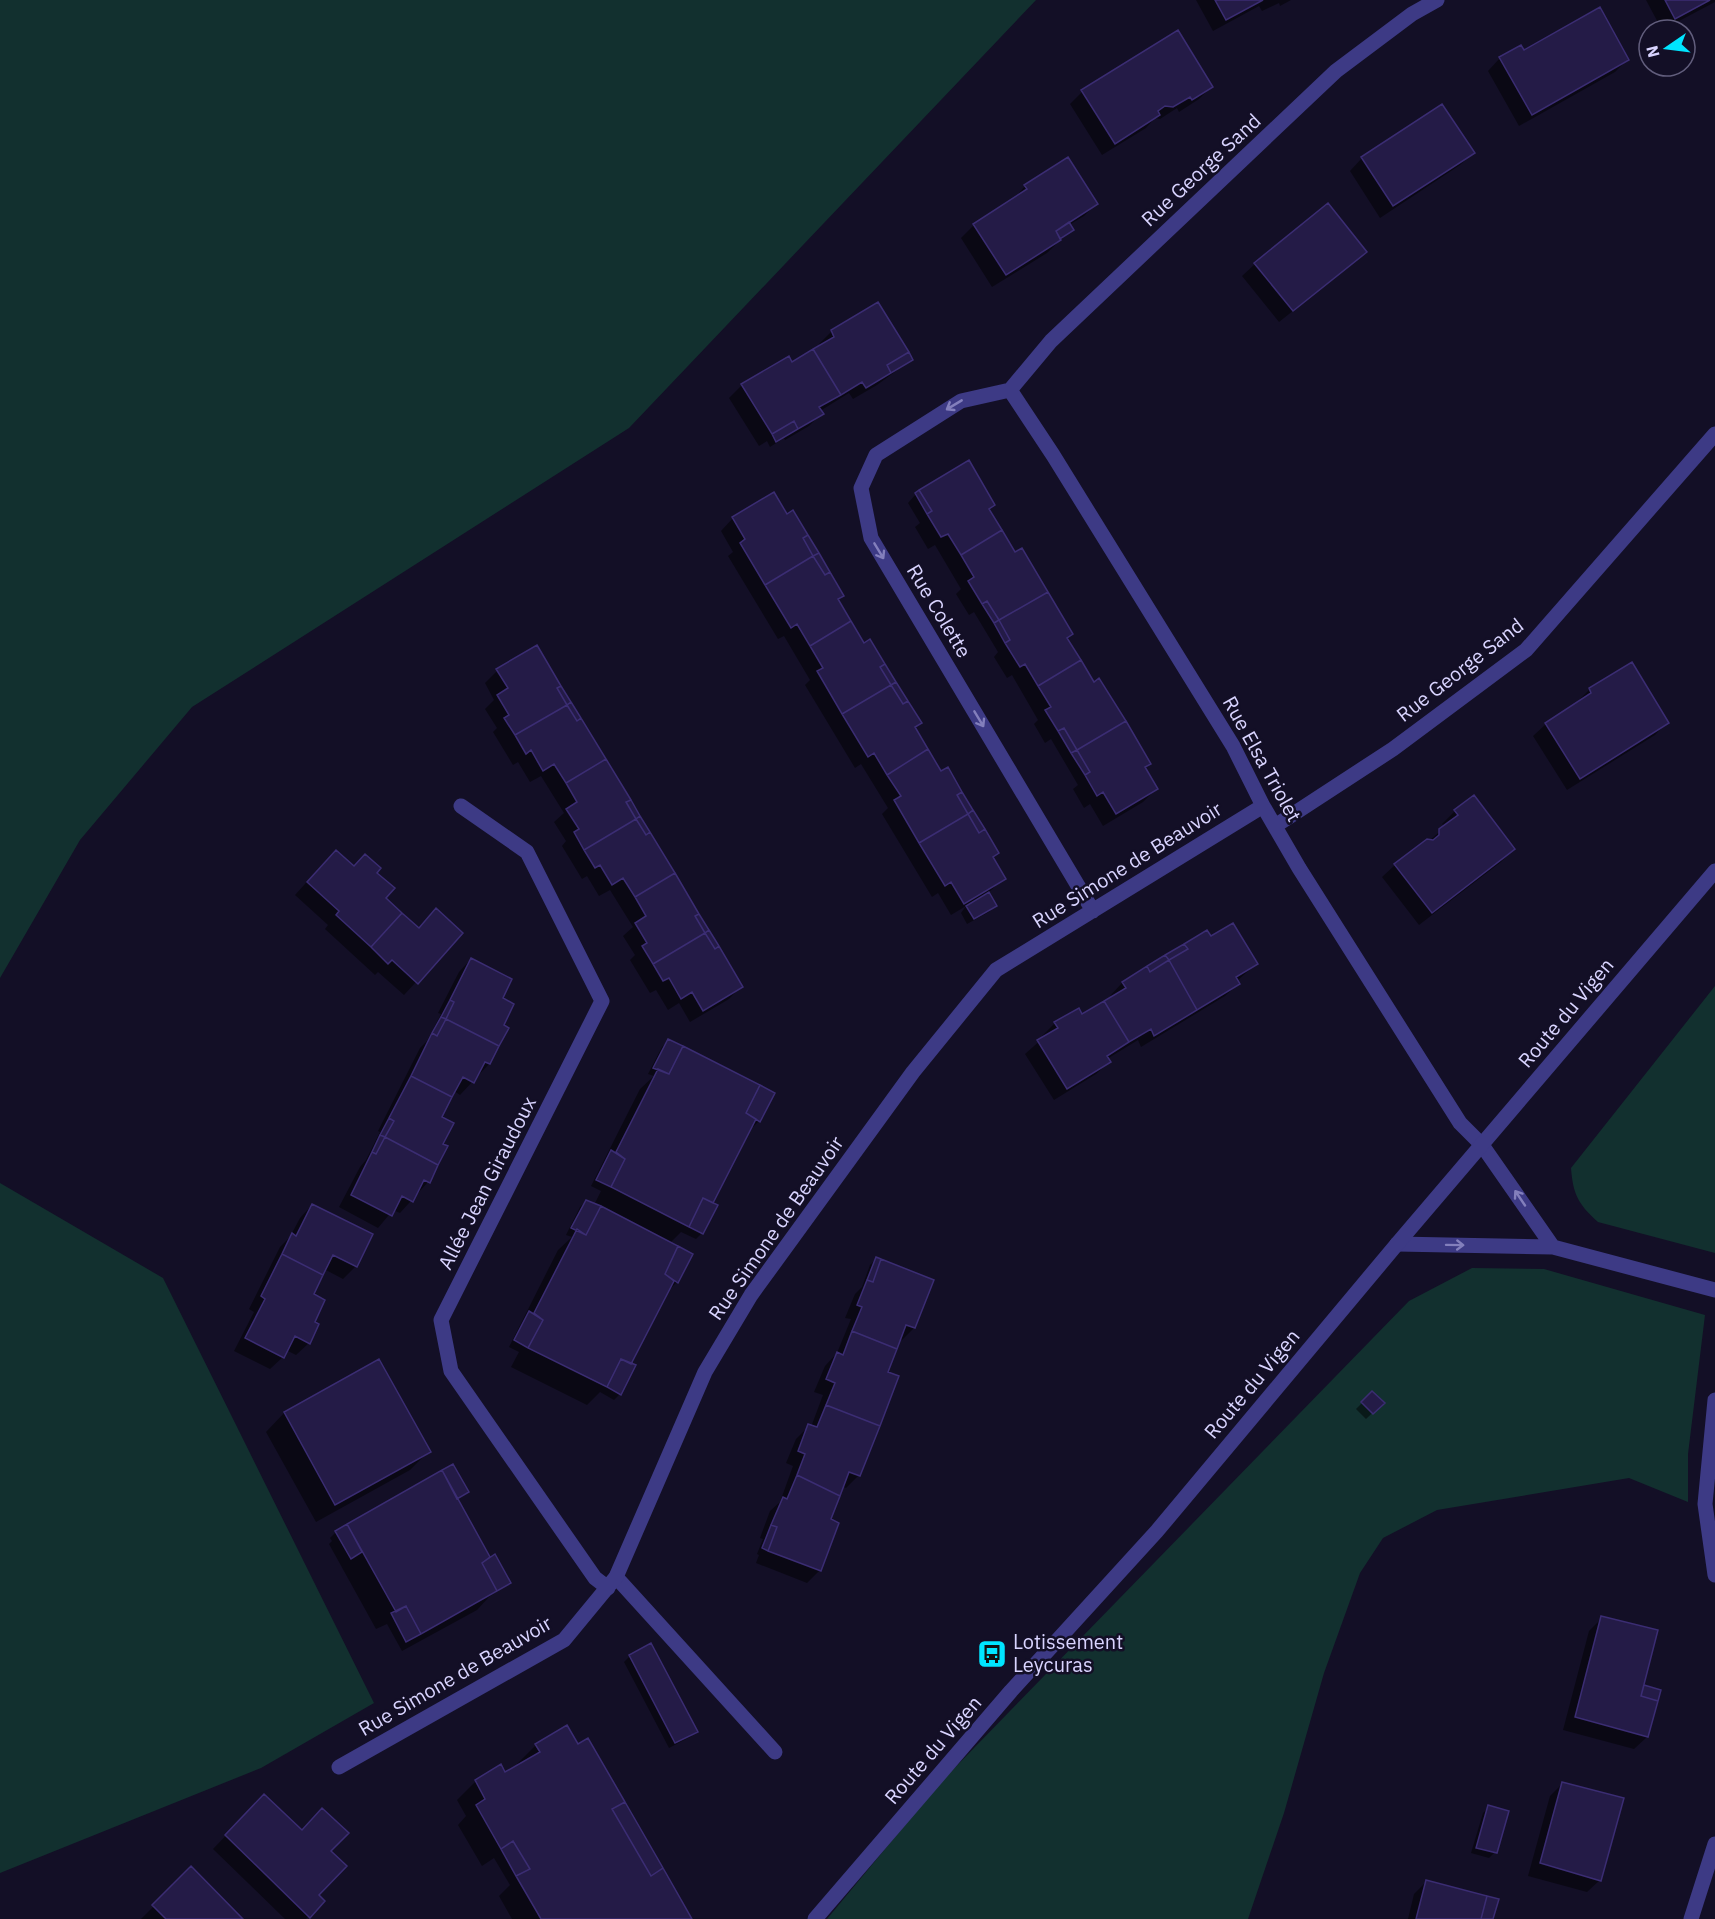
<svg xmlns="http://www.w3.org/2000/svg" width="1715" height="1919" viewBox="0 0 1715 1919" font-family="'IBM Plex Sans',sans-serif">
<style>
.green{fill:#12302f}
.shadow{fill:#0007}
.building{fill:#241b47;stroke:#3b2d73;stroke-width:1.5}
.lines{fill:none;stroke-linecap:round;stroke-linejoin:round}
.service{stroke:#3d3a85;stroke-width:15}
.minor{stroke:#3d3a85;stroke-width:15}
.tertiary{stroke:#3d3a85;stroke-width:15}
.oneway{stroke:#837fbc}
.labels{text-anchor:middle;stroke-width:5;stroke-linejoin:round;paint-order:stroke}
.street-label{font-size:20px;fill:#d9d4ff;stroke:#130f26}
.poi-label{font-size:20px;fill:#d9d4ff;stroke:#130f26;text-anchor:start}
</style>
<rect width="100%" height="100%" fill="#130f26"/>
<path class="green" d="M0 0H1036L629 428 192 707 80 840 0 978Z
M1715 986V1253L1598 1222C1578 1204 1573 1194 1571 1168Z
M0 1183 163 1278 374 1703 261 1768 0 1873Z
M1472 1268 1544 1269 1705 1315 1688 1454V1502L1629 1478 1437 1510 1383 1538 1360 1573 1324 1673 1284 1813 1248 1919H827L939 1784 1409 1301Z"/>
<path class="shadow" d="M1196 0H1291L1280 6 1279 3 1262 11 1259 6 1213 31Z
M1646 0H1715V2L1662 30Z
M1500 58 1628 59 1615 72 1519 126 1488 71Z
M1211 87 1199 99 1179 112 1177 108 1160 119 1155 118 1146 128 1102 155 1070 104 1082 92Z
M1473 153 1460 165 1380 218 1350 171 1362 158Z
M1025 186 1096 204 1084 216 1069 225 1072 229 1047 253 992 287 961 238 974 225 1013 200Z
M1365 252 1352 264 1279 322 1242 276 1255 264Z
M832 331 911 360 877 385 853 399 849 393 820 411 822 413 809 426 785 440 784 438 770 447 767 441 759 446 729 398 742 385 792 364 821 347 819 344Z
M916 494 988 510 1015 554 1071 634 1066 640 1093 684 1149 763 1144 768 1156 789 1143 802 1103 826 1090 804 1084 808 1073 789 1078 785 1051 739 1045 743 1034 724 1038 720 1012 675 1007 678 994 657 998 652 974 612 969 615 956 594 961 589 935 545 928 549 915 527 920 523 908 503Z
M733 518 842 595 837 600 863 645 920 723 914 728 1004 878 988 893 995 906 989 912 967 924 961 913 966 906 951 915 938 893 932 897 882 814 888 808 861 764 855 768 805 685 810 680 784 636 778 639 728 556 733 552 721 531Z
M497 671 741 986 729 999 690 1022 679 1003 668 1010 656 990 650 993 630 960 635 955 623 936 633 927 610 890 599 896 587 876 582 879 562 846 566 841 554 822 564 813 541 776 530 782 518 762 513 765 493 732 497 728 485 709 494 700 485 683Z
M1590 689 1667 722 1655 735 1567 790 1533 736 1546 724 1577 702Z
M1473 797 1513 849 1501 862 1419 925 1382 877 1395 865 1429 841 1445 827 1442 824 1455 811Z
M323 864 353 868 375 873 384 898 418 929 461 933 404 995 378 972 375 975 325 929 328 925 295 895Z
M1211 938 1256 964 1237 981 1238 984 1225 996 1141 1047 1138 1040 1107 1059 1109 1062 1096 1074 1054 1100 1025 1054 1043 1038 1042 1036 1055 1023 1078 1010 1081 1016 1112 998 1110 996 1122 983 1185 945Z
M471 959 501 999 502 1026 489 1064 460 1095 454 1091 440 1117 441 1145 428 1182 400 1213 393 1210 378 1228 339 1207 360 1167 366 1160 380 1132 378 1131 420 1048 427 1041 441 1014 438 1013 459 972Z
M668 1041 759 1121 753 1127 751 1126 711 1203 702 1233 696 1239 681 1232 670 1243 677 1282 671 1288 669 1286 629 1364 620 1394 614 1400 600 1392 587 1405 511 1367 519 1352 509 1347 558 1250 572 1237 566 1235 580 1207 586 1201 594 1205 601 1191 591 1186 640 1089 654 1076 648 1074 662 1047Z
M312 1205 356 1266 343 1279 324 1269 312 1295 313 1322 309 1343 296 1355 286 1350 283 1357 270 1369 234 1351 254 1312 249 1309 280 1247 290 1237 300 1218Z
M876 1259 914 1328 902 1340 899 1339 886 1373 859 1475 846 1488 842 1486 829 1520 837 1524 819 1571 807 1583 756 1563 759 1555 757 1554 763 1539 760 1538 770 1511 780 1502 793 1466 786 1463 796 1439 809 1426 811 1427 823 1395 814 1392 825 1366 837 1353 851 1319 845 1318 855 1294 862 1287 870 1265Z
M378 1361 429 1451 410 1470 316 1522 266 1432 284 1413Z
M1372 1393 1383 1403 1366 1419 1356 1409Z
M452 1466 467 1492 457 1500 490 1560 509 1583 489 1597 477 1610 402 1651 387 1624 376 1629 329 1544 332 1541 330 1538 336 1532Z
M1602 1618 1642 1687 1659 1691 1647 1737 1634 1749 1563 1730 1589 1631Z
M630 1656 696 1732 690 1737 669 1748 624 1662Z
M536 1745 691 1919H512L499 1896 510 1885 494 1858 482 1866 458 1825 466 1816 457 1800 476 1781 505 1774 518 1766 517 1764Z
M1563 1783 1600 1880 1587 1892 1528 1876 1550 1796Z
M264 1796 301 1832 329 1851 317 1895 323 1901 306 1919H285L213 1849Z
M1489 1807 1495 1852 1489 1858 1471 1853 1483 1813Z
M191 1869 241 1919H141Z
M1427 1881 1492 1919H1408L1414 1894Z"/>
<path class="building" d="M1215 0H1263L1226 20Z
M1665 0H1710L1675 19Z
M1600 7 1629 60 1532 115 1499 57 1521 45 1524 50Z
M1178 30 1213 87 1192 100 1190 97 1173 107 1165 106 1158 111 1160 115 1115 144 1081 90Z
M1442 104 1475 153 1393 206 1361 157Z
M1068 157 1098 204 1056 231 1061 240 1006 275 973 224 1027 189 1024 185Z
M1328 203 1367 252 1293 311 1254 263Z
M1069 222 1074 230 1060 239 1056 231Z
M878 302 909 352 887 365 891 373 866 388 862 382 841 395 813 349 834 337 831 330Z
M813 349 841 395 819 407 824 414 798 429 794 421 772 434 741 384 789 356 792 362Z
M909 352 913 360 891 373 887 365Z
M794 421 798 429 776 442 772 434Z
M969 460 995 505 989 509 1002 530 961 555 948 534 941 537 927 514 932 511 919 490Z
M919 490 932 511 927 514 915 493Z
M774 492 787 514 793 510 808 535 803 538 813 556 765 585 740 543 745 539 732 517Z
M1002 530 1015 552 1022 548 1048 592 999 620 987 601 982 604 968 581 974 577 961 555Z
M808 535 819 553 813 556 803 538Z
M819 553 830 572 825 575 813 556Z
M813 556 825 575 830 572 844 596 838 599 851 621 810 646 797 624 791 628 765 585Z
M1048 592 1073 634 1067 638 1081 660 1038 686 1025 664 1020 667 1005 643 1010 640 999 620Z
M987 601 999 620 994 623 982 604Z
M999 620 1010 640 1005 643 994 623Z
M851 621 864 643 870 639 885 664 880 667 891 685 842 714 817 671 823 668 810 646Z
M537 645 561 686 557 688 567 705 515 735 504 718 509 715 497 695 508 688 496 669Z
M1081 660 1094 682 1099 678 1126 721 1077 750 1064 728 1058 731 1045 710 1051 707 1038 686Z
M1632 662 1669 723 1580 779 1545 723 1591 693 1589 688Z
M885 664 896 682 891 685 880 667Z
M896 682 908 701 903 704 891 685Z
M891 685 903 704 908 701 922 723 915 727 928 749 887 775 874 753 868 757 842 714Z
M561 686 571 702 567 705 557 688Z
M571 702 581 718 577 721 567 705Z
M567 705 577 721 581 718 606 759 566 783 554 764 543 771 531 750 526 754 515 735Z
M1126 721 1151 764 1145 767 1158 789 1116 814 1103 792 1097 796 1085 775 1090 772 1077 750Z
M1064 728 1077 750 1071 753 1058 731Z
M928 749 941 771 948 767 962 792 957 795 968 814 919 843 894 800 901 796 887 775Z
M1077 750 1090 772 1085 775 1071 753Z
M606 759 631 800 626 802 636 819 584 850 574 832 579 829 566 809 577 802 566 783Z
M962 792 973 810 968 814 957 795Z
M1474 795 1515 849 1432 913 1394 864 1427 839 1433 840 1439 835V829L1458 815 1454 810Z
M631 800 640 816 636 819 626 802Z
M973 810 985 829 979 833 968 814Z
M968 814 979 833 985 829 999 853 993 857 1006 879 964 904 951 882 945 886 919 843Z
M640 816 650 832 646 835 636 819Z
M636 819 646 835 650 832 675 873 635 897 623 878 612 885 600 865 595 868 584 850Z
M336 850 354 866 365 854 381 868 377 873 395 888 386 898 402 913 371 947 336 915 339 911 307 882Z
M675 873 699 914 695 916 705 933 653 964 642 946 647 943 635 923 646 916 635 897Z
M989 892 997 906 974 919 966 906Z
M436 908 463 933 418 984 392 960 388 964 371 947 402 913 419 928Z
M699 914 709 930 705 933 695 916Z
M1233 923 1258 964 1236 977 1240 984 1197 1010 1169 960 1188 949 1184 944 1207 930 1211 936Z
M709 930 719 946 715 949 705 933Z
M705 933 715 949 719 946 743 987 703 1011 692 992 681 999 669 978 663 981 653 964Z
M1184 944 1188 949 1169 960 1165 955Z
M1165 955 1169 960 1150 972 1147 966Z
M471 958 512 979 503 998 514 1004 504 1025 509 1028 499 1046 446 1019 454 1002 450 1000Z
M1169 960 1197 1010 1154 1036 1151 1029 1129 1042 1104 1001 1126 988 1122 982 1147 966 1150 972Z
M450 1000 454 1002 446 1019 441 1017Z
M1104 1001 1129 1042 1107 1056 1111 1062 1067 1089 1037 1040 1058 1028 1054 1022 1079 1008 1082 1014Z
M441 1017 446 1019 437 1036 432 1033Z
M446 1019 499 1046 490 1064 485 1062 474 1083 463 1077 452 1097 411 1076 432 1033 437 1036Z
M668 1039 683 1046 669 1074 653 1068Z
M683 1046 760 1085 746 1113 756 1119 713 1203 703 1198 689 1227 611 1187 625 1159 616 1152 658 1069 669 1074Z
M411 1076 452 1097 442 1117 454 1123 443 1144 448 1146 438 1165 385 1137 394 1121 389 1118Z
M760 1085 775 1093 760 1122 746 1113Z
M389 1118 394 1121 385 1137 380 1135Z
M380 1135 385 1137 376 1154 372 1152Z
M385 1137 438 1165 430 1183 424 1180 413 1202 402 1196 392 1216 351 1195 372 1152 376 1154Z
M611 1150 625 1159 611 1187 596 1180Z
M703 1198 718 1205 703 1234 689 1227Z
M586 1200 601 1206 586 1235 571 1228Z
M312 1204 373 1234 357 1267 333 1255 323 1275 282 1254 292 1233 296 1236Z
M601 1206 678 1246 665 1274 674 1281 631 1364 621 1359 607 1387 528 1348 543 1320 534 1313 577 1229 586 1235Z
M678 1246 693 1254 678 1283 665 1274Z
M282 1254 323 1275 314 1294 325 1300 315 1322 319 1324 310 1344 295 1336 284 1358 245 1338 265 1299 261 1296Z
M876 1257 881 1259 873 1282 867 1280Z
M881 1259 934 1280 915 1328 906 1325 897 1349 852 1331 862 1307 857 1305 867 1280 873 1282Z
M529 1311 543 1320 528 1348 514 1340Z
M852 1331 897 1349 888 1372 899 1376 880 1426 826 1405 835 1383 826 1379 837 1352 843 1355Z
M379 1359 431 1452 335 1505 284 1412Z
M621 1359 636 1365 621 1395 607 1387Z
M1372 1391 1385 1403 1373 1414 1361 1402Z
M826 1405 880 1426 860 1476 849 1472 840 1496 797 1475 805 1454 798 1451 808 1424 817 1427Z
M453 1464 469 1492 457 1499 442 1470Z
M442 1470 490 1557 482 1563 497 1591 421 1634 406 1606 396 1612 395 1610 347 1524Z
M797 1475 840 1496 831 1519 839 1523 821 1571 768 1551 777 1527 771 1525 783 1497 787 1499Z
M347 1524 362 1552 351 1559 335 1531Z
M771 1525 777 1527 768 1551 762 1548Z
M495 1554 511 1583 497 1591 482 1563Z
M406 1606 421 1634 406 1642 391 1613Z
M1601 1616 1658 1630 1641 1696 1658 1701 1648 1737 1575 1717Z
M651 1643 698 1732 675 1743 629 1655Z
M1644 1685 1661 1690 1658 1701 1641 1696Z
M567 1725 578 1744 588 1738 625 1802 612 1809 651 1876 663 1868 692 1919H541L516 1876 530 1869 513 1841 501 1849 476 1805 485 1799 475 1780 501 1764 505 1772 540 1752 535 1744Z
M1562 1782 1624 1798 1601 1881 1540 1863Z
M264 1794 302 1830 322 1808 349 1833 331 1851 347 1866 319 1895 325 1901 310 1918 225 1835Z
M625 1802 663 1868 651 1876 612 1809Z
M1488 1805 1509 1811 1497 1853 1476 1848Z
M513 1841 530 1869 516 1876 501 1849Z
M191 1866 243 1919H166L152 1905Z
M1426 1880 1487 1896 1481 1919H1416Z
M1487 1896 1499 1899 1493 1919H1481Z"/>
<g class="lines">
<path class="service" d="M616 1577 775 1752"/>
<path class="minor" d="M1010 390 1053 455 1233 746 1263 806 1299 868 1460 1123 1482 1145 1553 1247
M1010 390 961 401 876 455 861 488 871 538 1093 911
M1010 390 1051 341 1336 71 1412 14 1437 0
M461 806 527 852 602 1001 441 1320 451 1371 595 1578 608 1588
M1275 826 1393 749 1526 650 1715 434
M1397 1244 1553 1247 1715 1290
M1715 1400 1705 1504 1715 1575
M339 1767 564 1640 616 1577 705 1372 751 1295 913 1072 996 970 1263 806
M1691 1919 1715 1844"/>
<path class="tertiary" d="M815 1919 1011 1691 1157 1531 1397 1244 1715 871"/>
</g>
<defs><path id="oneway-shaft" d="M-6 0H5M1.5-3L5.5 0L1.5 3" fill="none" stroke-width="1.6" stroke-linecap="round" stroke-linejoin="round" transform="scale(1.5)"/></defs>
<g class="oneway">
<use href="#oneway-shaft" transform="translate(954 405) rotate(149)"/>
<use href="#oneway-shaft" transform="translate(879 551) rotate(59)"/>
<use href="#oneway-shaft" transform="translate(979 719) rotate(59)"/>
<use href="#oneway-shaft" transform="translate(1520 1198) rotate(-124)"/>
<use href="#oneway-shaft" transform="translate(1455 1245) rotate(1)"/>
</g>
<defs>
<g id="bus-square" transform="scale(1.5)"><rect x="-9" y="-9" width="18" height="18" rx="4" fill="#00e5ff" stroke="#130f26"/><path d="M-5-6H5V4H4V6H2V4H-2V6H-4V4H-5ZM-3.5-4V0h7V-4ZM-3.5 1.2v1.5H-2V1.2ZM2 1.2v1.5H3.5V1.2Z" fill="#111"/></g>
</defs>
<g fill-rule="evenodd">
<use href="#bus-square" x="992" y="1654"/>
</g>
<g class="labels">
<g class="street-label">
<text transform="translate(1201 170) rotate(-43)" y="7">Rue George Sand</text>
<text transform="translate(939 611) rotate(59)" y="7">Rue Colette</text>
<text transform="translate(1460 670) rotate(-38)" y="7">Rue George Sand</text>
<text transform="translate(1262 759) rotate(61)" y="7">Rue Elsa Triolet</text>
<text transform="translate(1127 865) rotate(-32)" y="7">Rue Simone de Beauvoir</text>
<text transform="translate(1566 1013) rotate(-50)" y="7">Route du Vigen</text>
<text transform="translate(487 1183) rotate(-63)" y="7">Allée Jean Giraudoux</text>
<text transform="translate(776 1228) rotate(-55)" y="7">Rue Simone de Beauvoir</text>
<text transform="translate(1252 1384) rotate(-50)" y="7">Route du Vigen</text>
<text transform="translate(455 1676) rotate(-30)" y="7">Rue Simone de Beauvoir</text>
<text transform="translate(933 1750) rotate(-49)" y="7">Route du Vigen</text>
</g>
<g class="poi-label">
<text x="1013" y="1649">Lotissement<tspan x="1013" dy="23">Leycuras</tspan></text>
</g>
</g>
<g transform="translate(1667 48) rotate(256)"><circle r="28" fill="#130f26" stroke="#625e7d" stroke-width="1.5"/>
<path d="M0-4.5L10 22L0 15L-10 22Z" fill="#00e5ff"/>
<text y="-9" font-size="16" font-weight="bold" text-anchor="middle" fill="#d9d4ff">N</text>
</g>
</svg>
